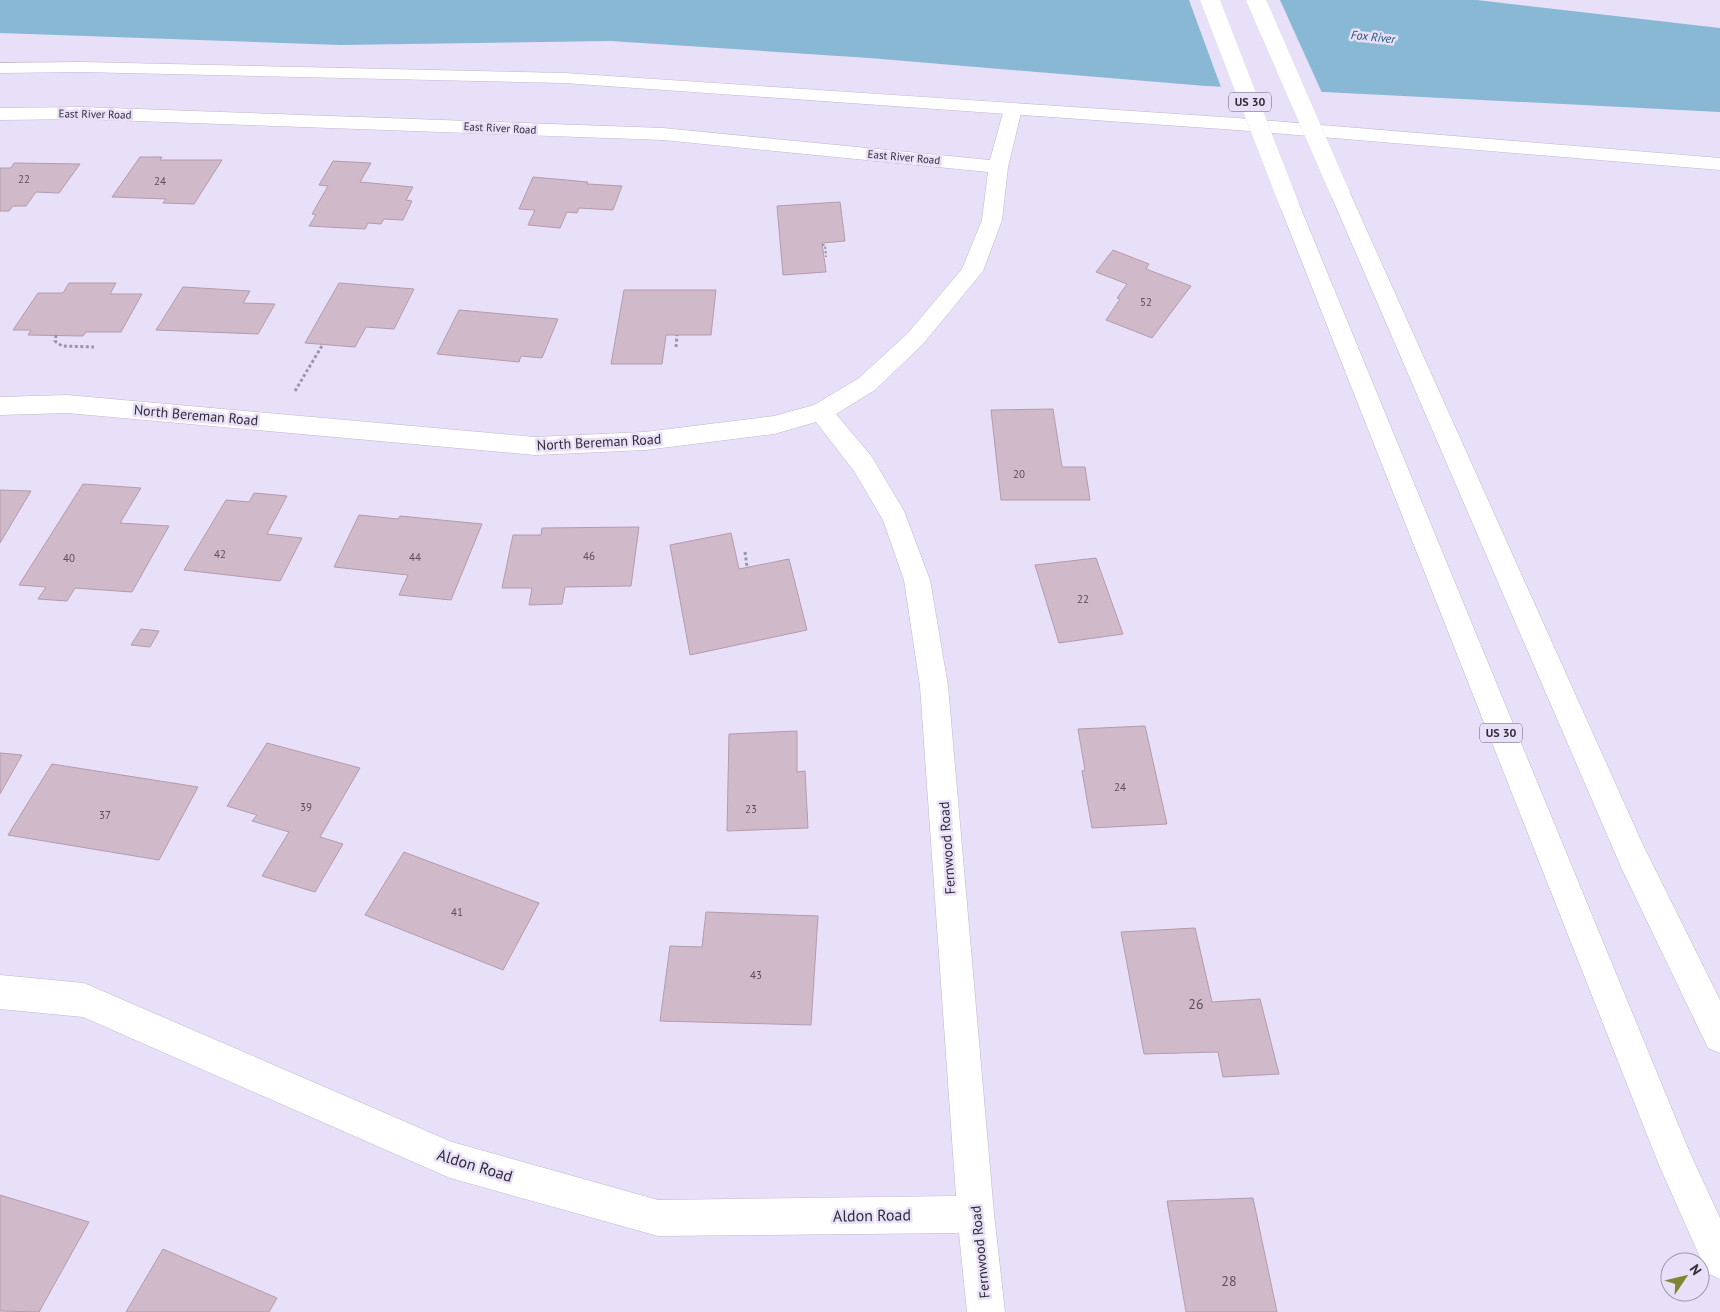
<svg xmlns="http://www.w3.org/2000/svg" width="1720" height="1312" viewBox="0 0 1720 1312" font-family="'PT Sans',sans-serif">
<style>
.water{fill:#88b8d4}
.pier{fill:#e8dff8}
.building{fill:#d0b9c9;stroke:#b39cac}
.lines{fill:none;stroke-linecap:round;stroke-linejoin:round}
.minor-casing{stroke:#bfb7ce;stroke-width:1}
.tertiary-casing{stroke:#bfb7ce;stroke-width:1}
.primary-casing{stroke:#bfb7ce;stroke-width:1}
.path-far1{stroke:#9d96a8;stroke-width:2;stroke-dasharray:2.5 2;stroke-linecap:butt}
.path{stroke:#9d96a8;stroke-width:3;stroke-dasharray:3 2.5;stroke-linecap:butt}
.minor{fill:#fff;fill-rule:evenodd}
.tertiary{fill:#fff;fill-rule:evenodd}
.primary{fill:#fff;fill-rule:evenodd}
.primary-bridge-casing{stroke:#bfb7ce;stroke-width:19;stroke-linecap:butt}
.primary-bridge{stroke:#fff;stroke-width:19}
.labels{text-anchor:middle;stroke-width:5;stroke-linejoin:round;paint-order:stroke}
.far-street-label{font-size:11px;fill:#312d36;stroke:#e8dff8}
.number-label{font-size:11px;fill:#59505b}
.far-water-label{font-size:12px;font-style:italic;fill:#1a5471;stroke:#e8dff8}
.shield{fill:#e8dff8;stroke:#686270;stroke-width:1}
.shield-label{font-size:12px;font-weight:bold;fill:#312d36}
.street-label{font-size:14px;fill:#312d36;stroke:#e8dff8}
.near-number-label{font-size:14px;fill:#59505b}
.near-street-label{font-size:16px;fill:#312d36;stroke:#e8dff8}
</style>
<rect width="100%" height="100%" fill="#e8dff8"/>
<path class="water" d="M0 0H1477L1720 28V112L1206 86 869 58 611 41 340 45 0 33Z"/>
<path class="pier" d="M1189 0H1280L1323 95 1222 90Z"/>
<path class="building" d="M140 157H162L160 160H222L194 204 163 203 166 199 112 197Z
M333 161 371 163 360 182 413 187 406 200 412 201 403 220 384 219 381 224 368 223 365 229 309 226 316 215 312 214 328 186 319 185Z
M14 163 80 164 59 193 36 192 26 206H13L9 211H0V168H11Z
M533 177 588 182 587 184 622 186 613 210 579 208 577 213 567 212 560 228 528 225 535 210 519 209Z
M840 202 845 241 822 243 826 272 783 275 777 206Z
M1113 250 1149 264 1146 269 1191 286 1152 338 1106 320 1120 299 1117 298 1127 284 1096 272Z
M69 283H116L110 294H142L121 332H86L83 336 28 335 31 330H13L38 293H63Z
M339 283 414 289 394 329 366 327 355 347 305 343Z
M183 287 250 291 243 303 275 304 258 334 156 330Z
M624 290H716L711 335H666L662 364H611Z
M459 310 558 319 542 358 521 356 519 362 437 354Z
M1053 409 1062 467H1085L1090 500H1001L991 410Z
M83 484 141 488 120 523 169 526 132 592 75 588 67 601 38 599 46 587 19 585Z
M0 490 31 491 0 543Z
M254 493 287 496 267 534 302 538 280 581 184 570 226 500 249 502Z
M359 515 398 519 400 516 482 524 451 600 399 595 408 575 334 567Z
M639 527 631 586 565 587 562 604 529 605 532 588H502L513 535H541L542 528Z
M731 533 739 569 789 559 807 630 690 655 670 545Z
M1096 558 1123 634 1059 643 1035 565Z
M141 629 159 631 150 647 131 645Z
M1145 726 1167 824 1092 828 1082 771 1085 770 1078 729Z
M797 731V772L805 771 808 828 727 831 729 734Z
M267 743 360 768 320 837 343 844 315 892 262 876 289 832 252 821 257 815 227 806Z
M0 753 22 755 0 794Z
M52 764 198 787 159 860 8 835Z
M404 852 539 903 503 970 365 915Z
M706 912 818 916 811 1025 660 1021 670 946 702 947Z
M1195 928 1212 1002 1260 999 1279 1074 1223 1077 1218 1052 1144 1054 1121 932Z
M0 1195 89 1222 39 1312 0 1311Z
M1253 1198 1277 1312H1186L1167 1201Z
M163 1249 277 1298 269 1312H126Z"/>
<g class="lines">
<g class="minor-casing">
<path id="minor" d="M1013 104 1019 105 1022 109 1008 167 1002 220 983 271 923 344 875 390 836 414 872 457 904 511 930 580 948 686 994 1214 1005 1312H967L959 1233 658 1236 450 1178 83 1017 0 1009V975L84 983 452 1142 658 1200 956 1196 920 686 904 580 883 520 854 471 816 422 774 434 645 450 535 455 67 413 0 415V397L67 395 535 437 645 432 774 416 814 405 859 378 907 334 962 269 982 220 988 172 663 140 82 119 0 120V108L82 107 663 128 990 160 1004 109 1007 105Z"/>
</g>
<g class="tertiary-casing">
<path id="tertiary" d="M81 62 564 73 1237 118 1720 158V170L1237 130 564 83 81 72 0 73V63Z"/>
</g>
<g class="primary-casing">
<path id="primary" d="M1340 187 1347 189 1350 193 1643 845 1720 1000V1053L1708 1048 1621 867 1330 193 1333 189Z
M1289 198 1296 200 1299 204 1690 1153 1720 1218V1279L1707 1273 1659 1165 1279 204 1282 200Z"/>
</g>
<path class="path-far1" d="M822 245H825L826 257"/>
<path class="path" d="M56 335 55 341 62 346 94 347
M676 347 677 335
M295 391 323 344
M745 552 747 567"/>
<use href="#minor" class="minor"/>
<use href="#tertiary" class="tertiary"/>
<use href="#primary" class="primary"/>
<g class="primary-bridge-casing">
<path id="primary-bridge" d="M1210 0 1289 204
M1256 0 1340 193"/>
</g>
<use href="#primary-bridge" class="primary-bridge"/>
</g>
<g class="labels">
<g class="far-street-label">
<text transform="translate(95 114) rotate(1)" y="4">East River Road</text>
<text transform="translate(500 128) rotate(3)" y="4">East River Road</text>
<text transform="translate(904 157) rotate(5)" y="4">East River Road</text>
</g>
<g class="number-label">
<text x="24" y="183">22</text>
<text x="160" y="185">24</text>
<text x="1146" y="306">52</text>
<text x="1019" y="478">20</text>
<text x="220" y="558">42</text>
<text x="589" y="560">46</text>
<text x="415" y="561">44</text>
<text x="69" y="562">40</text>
<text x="1083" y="603">22</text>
<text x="1120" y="791">24</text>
<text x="306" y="811">39</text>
<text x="751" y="813">23</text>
<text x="105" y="819">37</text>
<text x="457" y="916">41</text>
<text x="756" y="979">43</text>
</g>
<g class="far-water-label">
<text transform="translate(1373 37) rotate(6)" y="4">Fox River</text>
</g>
<g class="shield">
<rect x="1229" y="92.5" width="42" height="19" rx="4"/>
<rect x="1480" y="723.5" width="42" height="19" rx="4"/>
</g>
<g class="shield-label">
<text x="1250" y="106">US 30</text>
<text x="1501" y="737">US 30</text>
</g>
<g class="street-label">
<text transform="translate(196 415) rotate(5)" y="5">North Bereman Road</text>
<text transform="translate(599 442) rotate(-3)" y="5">North Bereman Road</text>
<text transform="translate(947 848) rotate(-94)" y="5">Fernwood Road</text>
<text transform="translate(980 1252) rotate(-96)" y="5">Fernwood Road</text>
</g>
<g class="near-number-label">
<text x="1196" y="1009">26</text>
<text x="1229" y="1286">28</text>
</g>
<g class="near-street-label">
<text transform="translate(475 1165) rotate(17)" y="6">Aldon Road</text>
<text transform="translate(872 1215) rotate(-1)" y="6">Aldon Road</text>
</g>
</g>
<g transform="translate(1685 1277) rotate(55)"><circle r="24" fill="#e8dff8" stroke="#9f98aa"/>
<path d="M0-4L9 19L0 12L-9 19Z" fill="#808530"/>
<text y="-8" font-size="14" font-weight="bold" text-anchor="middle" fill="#312d36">N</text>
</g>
</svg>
